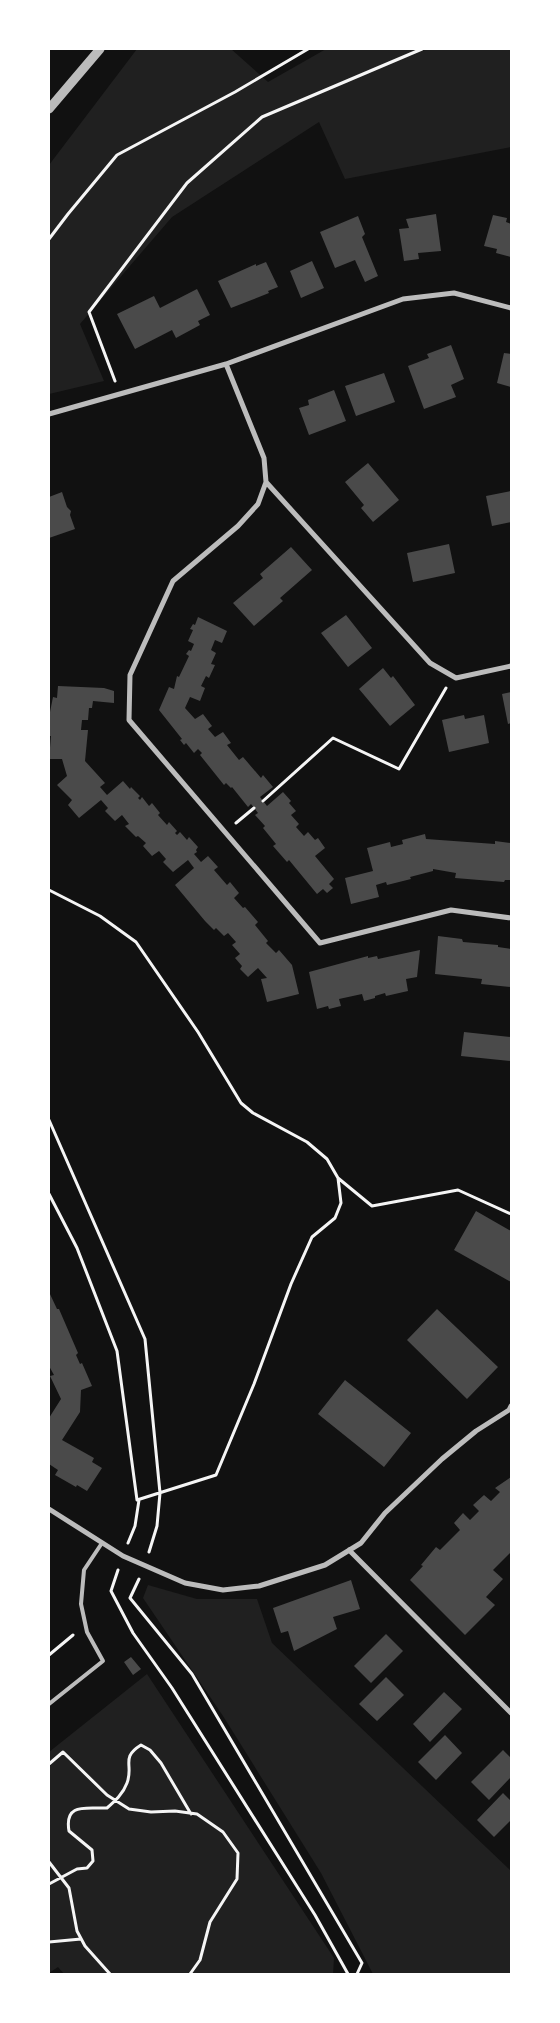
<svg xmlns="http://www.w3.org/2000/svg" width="560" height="2023" viewBox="0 0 560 2023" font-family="Lora,serif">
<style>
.green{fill:#202020}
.building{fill:#4a4a4a}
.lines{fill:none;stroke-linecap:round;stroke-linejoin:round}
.path{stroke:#f5f5f5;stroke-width:3}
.service{stroke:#bcbcbc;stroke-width:4}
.minor{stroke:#bcbcbc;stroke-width:5}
.tertiary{stroke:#bcbcbc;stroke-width:9}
</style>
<rect width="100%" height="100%" fill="#111"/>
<path class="green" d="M137 49H231L268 82 326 49H511V147L345 179 319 122 172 217 80 324 104 381 49 394V165Z
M148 1585 197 1599H257L272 1643 511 1871V1974H373L321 1873 223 1716 143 1598Z
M147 1674 334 1958 333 1974H64L58 1967 49 1973V1752Z"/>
<path class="building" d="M436 214 441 251 418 253 419 259 404 261 399 229 409 228 406 219Z
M493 215 507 218 506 222 511 224V257L496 253 497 249 484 246Z
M358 216 365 234 362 237 378 276 365 282 355 260 335 268 320 232Z
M312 261 324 288 301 298 290 271Z
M266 262 278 287 268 291 269 293 231 308 218 281 256 264V266Z
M197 289 210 315 198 321 200 325 176 338 172 330 135 349 117 314 154 296 160 308Z
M451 345 464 379 451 385 456 397 424 409 408 366 429 358 427 354Z
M504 353 511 354V387L497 383Z
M384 373 395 402 356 416 345 386Z
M334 390 346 421 309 435 299 408 309 405 308 400Z
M368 463 399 500 373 522 361 508 364 505 345 482Z
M511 491V522L492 526 486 496Z
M62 492 67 507 71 511 70 515 75 529 49 538V497Z
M449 544 455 573 413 582 407 553Z
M291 547 312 570 280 598 283 601 254 626 233 603 263 578 260 574Z
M346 615 372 648 348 667 321 633Z
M198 617 227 631 222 643 215 640 211 650 216 653 211 664 215 665 209 678 206 676 201 686 205 688 200 701 190 697 185 708 195 719 203 714 212 726 208 729 215 737 223 732 231 743 227 745 239 760 243 757 261 778 263 775 273 787 260 797 267 806 283 792 291 801 289 803 296 811 291 815 299 824 296 827 304 836 308 832 315 840 318 838 325 848 315 856 334 879 329 884 333 888 327 893 323 889 317 894 289 860 287 862 273 846 276 844 263 828 265 826 255 815 258 813 251 804 248 807 232 787 231 788 226 783 224 785 200 755 202 753 198 749 194 753 186 743 184 745 180 740 182 739 159 710 169 687 174 689 177 676 179 677 189 656 186 654 189 650 191 651 194 644 188 641 193 630 190 629 193 624 195 625Z
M383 668 391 678 393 676 415 705 390 726 359 689Z
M58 686 104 688 114 691V703L93 701 92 708H89L88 720H82L81 730H88L85 761 105 783 100 787 107 795 123 781 130 789 131 787 140 796 138 798 140 800 142 797 149 806 152 803 160 813 158 815 167 825 169 822 177 831 175 833 177 835 180 832 187 840 189 837 198 847 196 850 197 852 194 854 201 862 208 856 218 867 214 870 227 885 230 882 239 893 234 898 243 908 245 907 258 922 255 925 268 941 266 943 276 953 279 950 292 965 299 994 267 1002 261 979 267 978 258 968 248 977 240 969 242 966 235 958 240 954 232 945 236 942 228 933 224 936 216 928 214 930 205 921 175 885 194 868 188 860 173 872 163 862 166 859 159 851 152 856 143 846 146 843 138 836 136 837 125 826 129 824 122 815 115 821 105 811 108 808 101 800 79 818 68 805 72 800 57 785 67 776 62 759H49L51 736H49V717L53 697 57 698Z
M511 692V723L508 724 502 694Z
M464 715 465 719 484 715 489 743 449 752 442 720Z
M425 834 426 839 495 844V841L511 843V880H505L504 882 455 878 456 873 433 869V871L410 877 411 879 387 885 386 882 376 885 379 897 351 904 345 878 373 871 367 848 390 842 391 847 403 844 402 840Z
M438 936 462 939 463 942 498 945V947L511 949V987L481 984 482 979 435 974Z
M420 950 417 977 406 979 408 991 386 996 385 993 375 996V998L364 1001 362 994 339 999 341 1006 329 1009 328 1006 317 1009 309 972 368 956V958L377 956 378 959Z
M464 1032 511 1037V1061L461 1056Z
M476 1211 511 1231V1282L454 1250Z
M49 1292 57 1309H59L78 1353 76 1355 80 1364 82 1363 92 1386 81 1390 80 1412 62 1440 94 1458 92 1462 102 1468 87 1491 77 1485 76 1487 55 1475 58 1470 49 1464V1418L61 1399 50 1376 54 1375 49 1366Z
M437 1309 498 1367 467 1399 407 1340Z
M345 1380 411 1433 384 1467 318 1414Z
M511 1477V1552L493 1570 503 1579 486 1597 495 1605 465 1635 410 1580 423 1566 421 1565 436 1547 440 1550 460 1530 454 1523 463 1513 470 1520 479 1511 473 1505 484 1495 491 1501 500 1492 495 1488Z
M351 1580 360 1609 333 1617 337 1629 294 1651 288 1631 281 1633 273 1608Z
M386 1634 403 1651 371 1683 354 1666Z
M131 1657 141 1669 133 1675 124 1662Z
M386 1677 404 1695 377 1721 359 1704Z
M444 1692 462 1709 430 1742 413 1724Z
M445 1735 462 1753 436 1780 418 1762Z
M503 1750 511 1758V1777L489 1800 471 1782Z
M503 1793 511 1801V1820L494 1837 477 1820Z"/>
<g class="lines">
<path class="path" d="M49 239 68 214 117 155 235 92 308 49
M115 381 89 312 187 183 262 117 422 49
M263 801 333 738 399 769 446 688
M236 823 254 808
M49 890 100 916 136 942 198 1032 241 1103 253 1113 307 1142 327 1159 338 1178 341 1203 335 1218 312 1237 291 1284 254 1384 216 1475 137 1500H139L135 1526 128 1543
M49 1120 145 1339 160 1493 157 1526 149 1552
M338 1178 372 1206 458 1190 511 1214
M49 1194 77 1248 117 1351 137 1500
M118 1570 111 1591 133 1633 172 1688 315 1915 348 1974
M139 1579 130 1598 192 1674 362 1963 357 1974
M49 1655 73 1635
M49 1764 63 1752 107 1795 129 1809 151 1812 175 1811 197 1814 223 1832 238 1853 237 1879 210 1922 200 1960 190 1974
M49 1862 69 1888 77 1931 85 1946 110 1974
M49 1884 77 1869 87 1868 93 1861 92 1850 69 1831C64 1802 87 1809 107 1808 115 1801 123 1794 127 1783 134 1765 120 1758 141 1745L150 1750 161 1763 191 1814
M49 1942 81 1939"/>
<path class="service" d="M49 1704 103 1661 87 1632 81 1604 84 1570 102 1543"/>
<path class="minor" d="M226 364 264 458 266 482 258 504 238 526 173 581 130 675 129 720 320 943 451 910 511 918
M49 414 226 364 403 299 454 293 511 308
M266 482 430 663 456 678 511 666
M49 1509 123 1556 185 1583 223 1590 259 1586 325 1565 361 1543 385 1513 442 1459 476 1431 509 1410 511 1406
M349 1550 511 1713"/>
<path class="tertiary" d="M49 109 100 49"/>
</g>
<rect width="560" height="2023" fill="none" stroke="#ffffff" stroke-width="100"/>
</svg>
